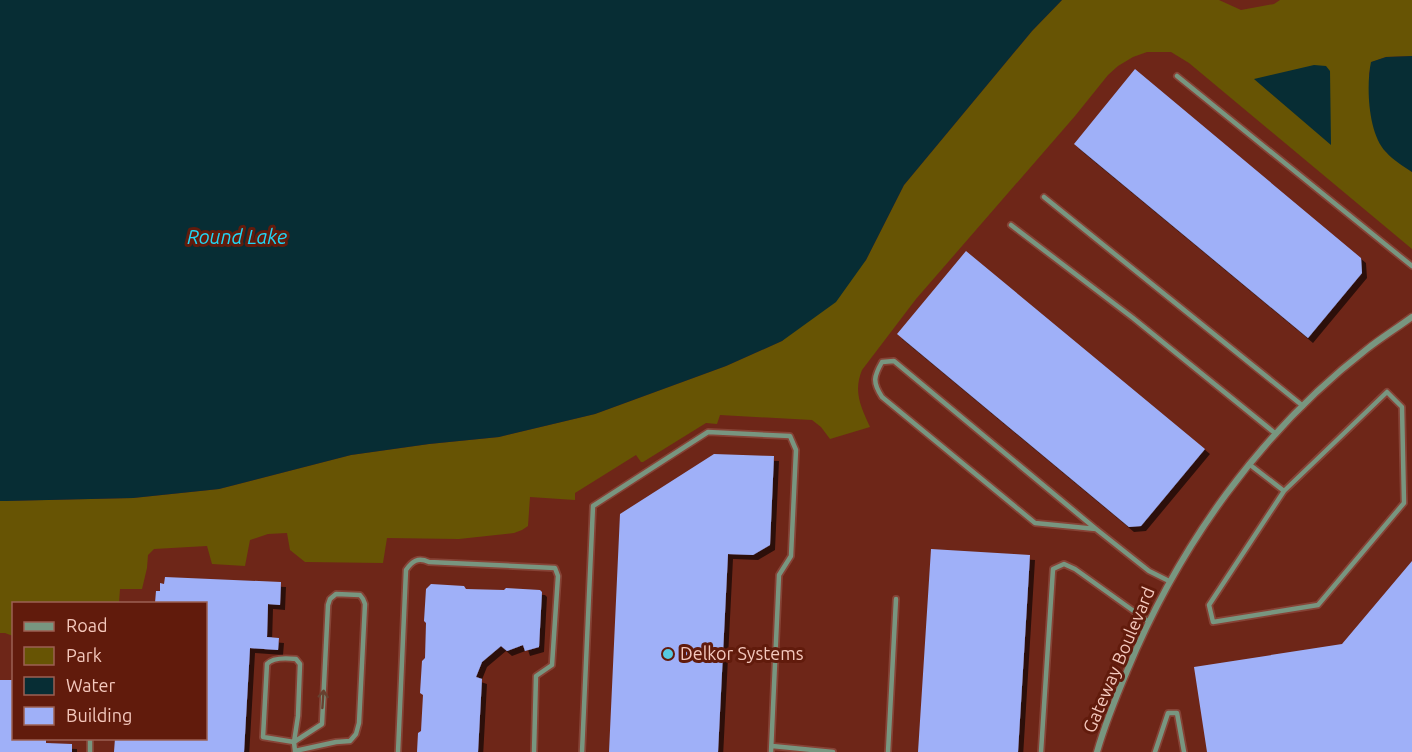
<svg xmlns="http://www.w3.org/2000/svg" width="1412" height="752" viewBox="0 0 1412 752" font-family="Ubuntu,sans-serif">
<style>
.green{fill:#675404}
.water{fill:#072d34}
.building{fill:#9fb0f8;filter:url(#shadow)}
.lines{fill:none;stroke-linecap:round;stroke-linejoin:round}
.lane-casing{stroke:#864336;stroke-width:8}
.street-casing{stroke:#864336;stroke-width:9}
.lane{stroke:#789680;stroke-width:4.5}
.street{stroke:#789680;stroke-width:6}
.oneway{stroke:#68402f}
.poi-dot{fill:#56c9e1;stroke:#611b0c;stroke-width:2}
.labels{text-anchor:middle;stroke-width:6;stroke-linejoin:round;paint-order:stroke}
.poi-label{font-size:18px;fill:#f4c8bd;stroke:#611b0c;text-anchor:start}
.street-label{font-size:18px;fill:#f4c8bd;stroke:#611b0c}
.water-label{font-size:20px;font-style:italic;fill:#21d5f4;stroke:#611b0c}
</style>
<defs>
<filter id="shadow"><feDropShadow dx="5" dy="5" stdDeviation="0" flood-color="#0009"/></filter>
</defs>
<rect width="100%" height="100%" fill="#6e2618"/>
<path class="green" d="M1062 0H1219L1241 10 1274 4 1280 0H1412V56L1386 57 1372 62 1369 74 1385 151 1412 172V249L1189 63 1171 52H1147L1133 57 1118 66 1108 75 1075 116 916 299 862 370C853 392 861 407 870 427L830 439 821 427 812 420 720 415 717 424 706 423 643 462H641L636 455 575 493V500L530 497 528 526 522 530 514 533 459 539 387 538 383 563 305 562 290 550 287 533 268 534 250 540 245 566 212 564 207 546 154 549 148 555 147 568 142 589H120L119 603 14 604 13 636 5 633H0V501L133 498 219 489 351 455 429 444 499 437 595 414 726 366 782 341 866 260 904 185 1032 31Z"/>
<path class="water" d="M0 0H1062L1032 31 904 185 866 260 836 302 782 341 726 366 595 414 499 437 429 444 351 455 219 489 133 498 6 501H0Z
M1412 56V172C1403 166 1393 160 1386 152 1368 134 1366 86 1371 62L1386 57Z
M1314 65 1326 66 1330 71 1331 145 1254 79Z"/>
<path class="building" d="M1135 69 1361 258 1362 273 1308 338 1074 144Z
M966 251 1205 449 1141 526 1129 527 897 334Z
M714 454 774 456 770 545 753 555 728 554 718 752H609L620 514Z
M931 549 1030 555 1018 752H918Z
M1412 561V752H1207L1194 667 1342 644Z
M165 577 281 582 280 605 268 604 267 637 279 638 278 650 250 648 244 752H114L115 738H206V603H155L156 591H160V583L164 584Z
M431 584 464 586 466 589 504 590 506 588 540 590 542 592 539 647 525 651 523 645 507 651 501 646 482 662 476 677 482 679 478 752H417L418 733 421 731 423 695 420 693 422 661 425 658 426 623 424 621 426 589Z
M0 680H14V738H46V743L72 744V752H0Z"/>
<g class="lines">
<g class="lane-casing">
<path id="lane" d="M1177 76 1412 266
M1044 197 1303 406
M1011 225 1133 318 1276 434
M1249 464 1284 491 1209 605 1213 622 1318 605 1404 503 1402 407 1387 392 1284 491
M1096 529 1035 523 882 397C872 382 874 376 882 362L894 361 1096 529 1149 571 1169 581
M772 746 833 752
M295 751 336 742 350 741 356 734 359 723 365 604 363 599 360 595 336 594 330 599 328 605 322 724 294 742 263 737 267 664C273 657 287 658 296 659L300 664 298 716 294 742 295 751V752
M90 752V738
M398 752 406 570C412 561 418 557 429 562L555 568 558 576 552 665 536 676 534 752
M582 752 593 506 708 432 790 436 796 450 791 556 779 575 771 752
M888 752 896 599
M1041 752 1053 569 1064 564 1075 569 1149 622
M1155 752 1168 713H1177L1184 752"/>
</g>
<g class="street-casing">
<path id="street" d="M1097 752C1105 724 1116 697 1127 671 1179 545 1260 432 1367 349 1381 338 1397 328 1412 317"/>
</g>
<use href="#lane" class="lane"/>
<use href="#street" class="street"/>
</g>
<defs><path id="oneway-shaft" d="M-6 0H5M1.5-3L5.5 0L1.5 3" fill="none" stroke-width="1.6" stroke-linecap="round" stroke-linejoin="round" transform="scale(1.5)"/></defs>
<use class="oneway" href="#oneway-shaft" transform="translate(323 699) rotate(-86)"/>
<circle class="poi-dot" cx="668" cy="654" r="6"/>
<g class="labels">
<g class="poi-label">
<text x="680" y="660">Delkor Systems</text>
</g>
<g class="street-label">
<text transform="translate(1119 660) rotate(-67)" y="6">Gateway Boulevard</text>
</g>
<g class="water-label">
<text x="237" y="244">Round Lake</text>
</g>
</g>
<rect x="12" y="602" width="195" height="138" fill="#611b0c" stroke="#9c6053" stroke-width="1.5"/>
<rect x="24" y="622" width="30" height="9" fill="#789680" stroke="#9c6053" stroke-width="1.5"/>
<text x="66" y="632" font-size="18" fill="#f4c8bd">Road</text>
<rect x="24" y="647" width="30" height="18" fill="#675404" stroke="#9c6053" stroke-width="1.5"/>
<text x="66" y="662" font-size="18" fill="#f4c8bd">Park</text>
<rect x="24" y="677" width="30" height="18" fill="#072d34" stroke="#9c6053" stroke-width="1.5"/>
<text x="66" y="692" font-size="18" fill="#f4c8bd">Water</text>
<rect x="24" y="707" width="30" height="18" fill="#9fb0f8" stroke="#9c6053" stroke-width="1.5"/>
<text x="66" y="722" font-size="18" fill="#f4c8bd">Building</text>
</svg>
